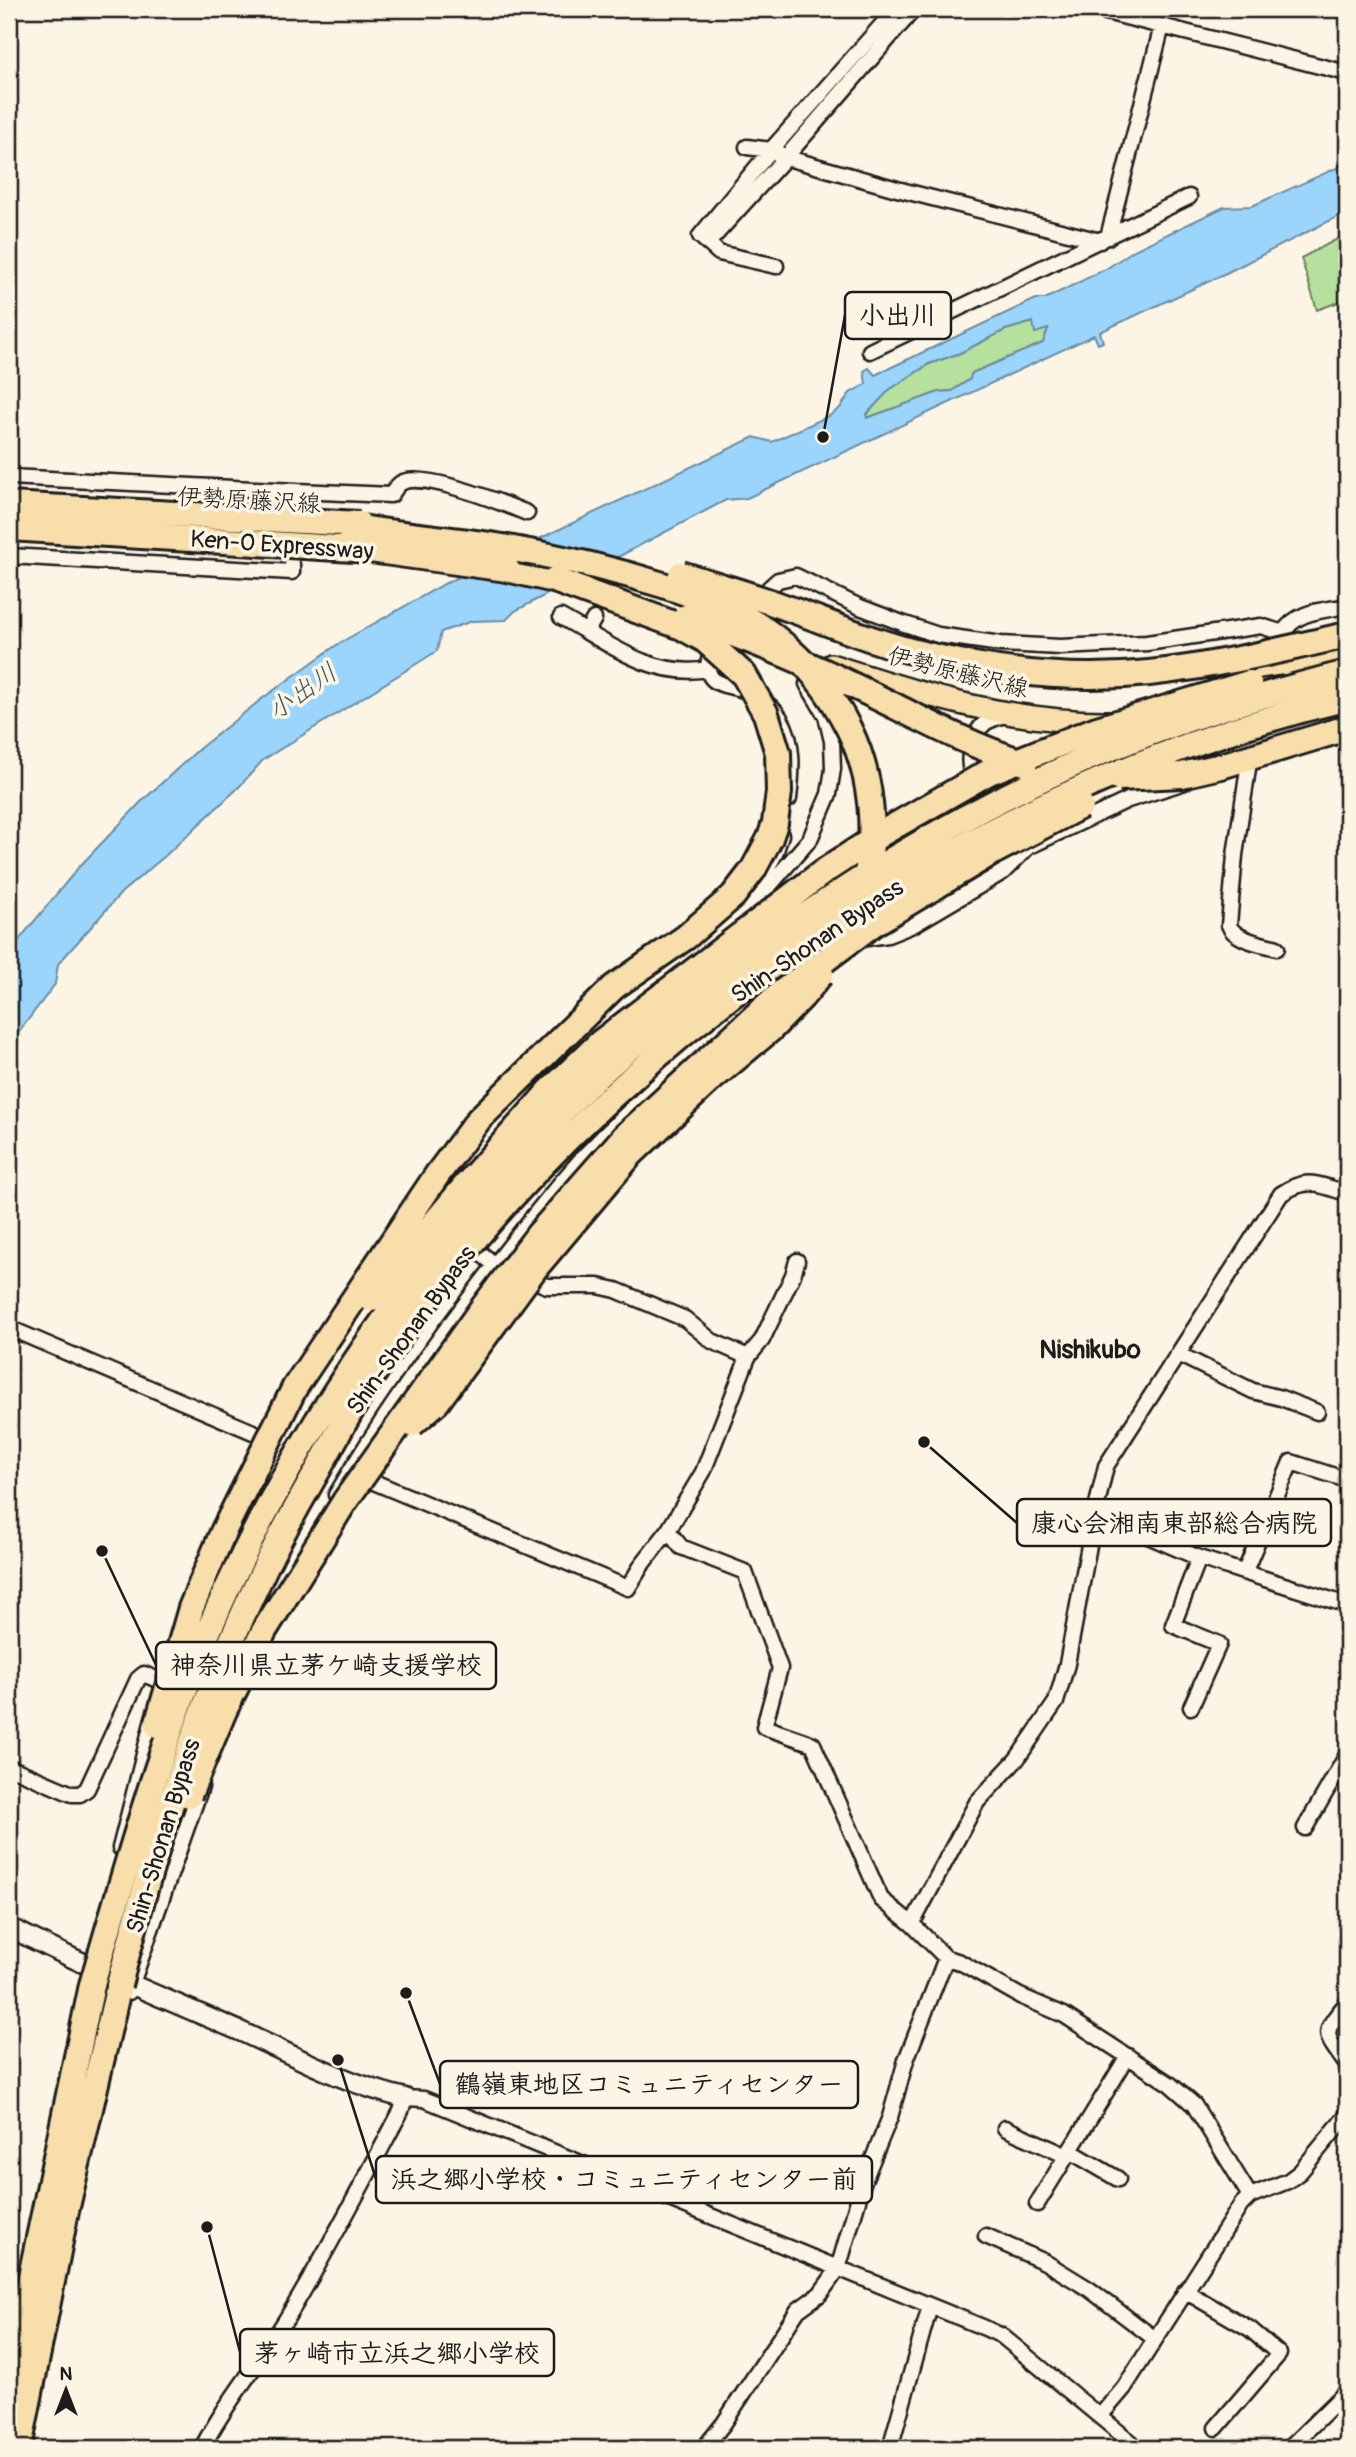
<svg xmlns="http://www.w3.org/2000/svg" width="1356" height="2457" viewBox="0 0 1356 2457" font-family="Pangolin,'Klee One',sans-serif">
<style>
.green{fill:#b6e09d;stroke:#697e5c;stroke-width:2}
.water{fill:#9cd5fc;stroke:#698ba2;stroke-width:2;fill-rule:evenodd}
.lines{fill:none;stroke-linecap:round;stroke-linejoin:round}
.minor-casing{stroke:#1c1c1c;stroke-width:19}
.tertiary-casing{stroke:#1c1c1c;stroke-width:23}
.primary-casing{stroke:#1c1c1c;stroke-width:26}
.motorway-casing{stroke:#1c1c1c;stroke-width:30}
.minor{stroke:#fcf5e5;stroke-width:14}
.tertiary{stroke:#fcf5e5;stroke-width:18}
.primary{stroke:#f8deab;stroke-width:21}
.motorway{stroke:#f8deab;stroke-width:24}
.motorway-bridge-casing{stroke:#1c1c1c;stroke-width:30;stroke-linecap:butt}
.motorway-bridge{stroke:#f8deab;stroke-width:24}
.labels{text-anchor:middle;stroke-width:7;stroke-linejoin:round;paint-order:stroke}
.street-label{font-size:24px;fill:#1c1c1c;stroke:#fcf5e5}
.water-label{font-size:26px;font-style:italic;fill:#42545f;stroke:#fcf5e5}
.neighbourhood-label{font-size:26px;font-weight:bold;fill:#1c1c1c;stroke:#fcf5e5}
.leader{fill:none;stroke:#1c1c1c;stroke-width:2.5}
.callout-dot{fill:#1c1c1c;stroke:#fcf5e5;stroke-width:2.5}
.callout{fill:#fcf5e5;stroke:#1c1c1c;stroke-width:2.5}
.callout-label{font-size:26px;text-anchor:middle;font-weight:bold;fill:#1c1c1c}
</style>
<rect width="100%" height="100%" fill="#fcf5e5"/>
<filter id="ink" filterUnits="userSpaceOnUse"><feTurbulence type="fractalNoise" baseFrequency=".0143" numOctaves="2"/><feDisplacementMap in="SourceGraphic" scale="14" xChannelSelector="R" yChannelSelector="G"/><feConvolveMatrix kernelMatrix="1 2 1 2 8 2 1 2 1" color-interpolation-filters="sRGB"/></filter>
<g filter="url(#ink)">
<path class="green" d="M1347 234V299L1317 310 1301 258Z
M1033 322 1049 328 1043 343 972 373 970 379 952 391 939 392 867 418 866 415 889 390 929 364 960 353 1005 330Z"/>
<path class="water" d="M1347 160V212L1216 278 1100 332 1103 342 1098 344 1094 335 747 498 726 500 515 611 506 620 472 621 441 632 437 651 263 760 238 788 165 856 122 892 58 964 55 984 9 1045V952L78 868 141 802 200 748 263 698 338 644 446 583 754 437 772 442 829 416 840 408 850 393 866 384 864 371 869 368 875 375 1036 299H1045L1106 269 1134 250 1224 207 1252 206 1339 167ZM1033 322 1035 333 1048 329 1043 343 972 373 970 379 952 391 939 392 867 418 866 415 889 390 929 364 960 353 1005 330Z"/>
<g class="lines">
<g class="minor-casing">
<path id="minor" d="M1094 9 1347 73
M747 147 771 150 791 159 897 189 1100 241
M1108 237 1162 26
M708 243 786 157 914 9
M776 266 719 253 700 236 771 150 896 9
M870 351 1189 197
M9 477 297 491 296 504
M297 491 391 495C394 491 397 485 401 483 421 470 505 504 527 513
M9 556 292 572V564
M769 588 778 580 796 576 860 607 902 623 938 635 1001 644 1060 647 1147 643 1261 626 1283 633 1301 645
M561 617C608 643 652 679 708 669
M587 631 594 619
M1283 633C1297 610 1323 611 1347 606
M710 656C700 690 733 683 751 693 762 698 774 708 780 718 795 742 792 772 789 799
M1249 762 1235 855 1229 925C1234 940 1263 944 1277 948
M982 813C982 799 976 788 972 775 966 757 971 735 985 723 991 719 999 717 1006 714
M754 893 775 854 781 835
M860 939 888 935 913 925 1003 872 1028 847 1128 800 1185 782
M458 1163 531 1088 610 1017 771 884 810 839 829 794 833 769 832 741 826 716 807 684
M465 1241 494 1264 502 1268
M524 1277 547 1286H598L616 1290 685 1319 712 1341 748 1357
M9 1328 267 1438
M1178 1354 1253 1391 1281 1398 1317 1412
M357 1475 628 1588 643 1563 668 1531 703 1472 748 1357 762 1340 793 1275 797 1261
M336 1495C387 1408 446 1327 509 1247 534 1215 559 1183 587 1153 643 1095 706 1042 767 989
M1095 1513 1199 1558 1347 1605
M668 1531 681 1547 745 1572 780 1668 764 1727 813 1744 881 1899 912 1924 946 1958 960 1962 1020 1996 1064 2015 1170 2084 1194 2105 1250 2196 1241 2205 1124 2388 1101 2415
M1245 1571 1291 1462 1344 1479
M1191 1707 1219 1644 1173 1625 1199 1558
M9 1767 72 1794H80L87 1789 138 1679 144 1674 162 1682
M1305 1828 1347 1755
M120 1848 154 1715
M912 1924 977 1802 1017 1759 1056 1702 1067 1664 1095 1513 1106 1466 1281 1194C1308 1176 1317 1185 1347 1193
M129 1992 201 1787
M1347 2003C1320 2035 1324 2033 1347 2065
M1005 2128 1067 2156
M1070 2151 1118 2179
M1250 2196 1288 2181 1300 2172 1347 2115
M1037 2204 1128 2056
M986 2236 1045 2262 1089 2289 1155 2339
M1185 2291 1250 2329 1279 2354 1216 2428
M202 2448C227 2400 262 2360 290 2313 330 2247 365 2179 401 2111L405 2098 424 2099 985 2328 1002 2336 1138 2448
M704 2448 724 2423 798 2310 820 2294 838 2269 863 2183 890 2117 906 2060 946 1958
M890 2448 930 2306
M1289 2448 1347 2391"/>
</g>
<g class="tertiary-casing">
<path id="tertiary" d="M9 1927C84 1966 164 1998 242 2032 294 2056 349 2085 405 2098"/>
</g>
<g class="primary-casing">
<path id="primary" d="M831 665C923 695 1012 723 1110 722
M1228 672 1318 658
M1219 716 1284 707"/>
</g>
<g class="motorway-casing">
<path id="motorway" d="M507 569 554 580
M1296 672 1347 660
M1221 766 1347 728
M9 2381 92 1985
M19 2448 66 2211 119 1985"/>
</g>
<use href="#minor" class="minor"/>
<use href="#tertiary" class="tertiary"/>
<use href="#primary" class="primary"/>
<use href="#motorway" class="motorway"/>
<g class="motorway-bridge-casing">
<path id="motorway-bridge" d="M9 505 359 524
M345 525C399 536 454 538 508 548 560 557 612 569 663 585 702 598 744 612 777 639 809 664 831 693 849 729 872 776 878 835 864 885
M9 528 370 550 507 569
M681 574C716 585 752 595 787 608 832 624 876 643 923 654 995 672 1074 681 1149 673 1216 666 1281 650 1347 635
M686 617C743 637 800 659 854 686 911 713 964 744 1025 763
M1119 778 1182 775 1221 766
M371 1299 466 1185 549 1092 601 1042 823 872 884 832 989 772 1097 729 1249 683
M412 1424 437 1402 536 1267 631 1154 709 1081 771 1029 802 997 821 974
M157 1725 191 1608 223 1532 295 1387 437 1175 479 1119 614 987 686 937 733 896 753 870 770 838 775 823 779 792 778 753 766 714 744 675 705 640 682 627 554 580
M189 1795 224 1711 264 1631 345 1501 481 1310 538 1235 625 1136 778 995 873 924 991 853 1081 806
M92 1985C131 1850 169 1713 229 1585 316 1399 438 1228 586 1087 625 1049 669 1016 712 983 852 876 1006 784 1172 725 1229 704 1288 688 1347 673
M119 1985C155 1845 198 1706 261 1576 278 1539 299 1503 319 1468 337 1435 355 1401 376 1370 597 1041 963 791 1347 698"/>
</g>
<use href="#motorway-bridge" class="motorway-bridge"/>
</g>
</g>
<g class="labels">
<g class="street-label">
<text transform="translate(249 500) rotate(3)" y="8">伊勢原藤沢線</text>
<text transform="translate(282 545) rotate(4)" y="8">Ken-O Expressway</text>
<text transform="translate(958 672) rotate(14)" y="8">伊勢原藤沢線</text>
<text transform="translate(817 941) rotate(-34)" y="8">Shin-Shonan Bypass</text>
<text transform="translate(411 1330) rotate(-54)" y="8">Shin-Shonan Bypass</text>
<text transform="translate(163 1836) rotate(-73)" y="8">Shin-Shonan Bypass</text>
</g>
<g class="water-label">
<text transform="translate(302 691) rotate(-35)" y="9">小出川</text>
</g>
<g class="neighbourhood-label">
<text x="1090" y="1358">Nishikubo</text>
</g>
</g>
<path class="leader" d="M823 437L845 315M924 1442L1017 1523M102 1551L156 1665M406 1993L440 2084M338 2060L376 2179M207 2227L240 2352"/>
<g class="callout-dot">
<circle cx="823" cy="437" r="7"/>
<circle cx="924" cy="1442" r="7"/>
<circle cx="102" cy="1551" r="7"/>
<circle cx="406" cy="1993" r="7"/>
<circle cx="338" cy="2060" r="7"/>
<circle cx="207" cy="2227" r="7"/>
</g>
<g class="callout">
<rect x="845" y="292" width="106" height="47" rx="7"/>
<rect x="1017" y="1499" width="314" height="47" rx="7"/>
<rect x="156" y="1642" width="340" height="47" rx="7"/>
<rect x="440" y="2061" width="418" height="47" rx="7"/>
<rect x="376" y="2156" width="496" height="47" rx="7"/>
<rect x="240" y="2329" width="314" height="47" rx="7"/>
</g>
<g class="callout-label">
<text x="898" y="324">小出川</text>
<text x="1174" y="1532">康心会湘南東部総合病院</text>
<text x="326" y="1674">神奈川県立茅ケ崎支援学校</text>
<text x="649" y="2093">鶴嶺東地区コミュニティセンター</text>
<text x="624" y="2188">浜之郷小学校・コミュニティセンター前</text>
<text x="397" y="2362">茅ヶ崎市立浜之郷小学校</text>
</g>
<rect width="1356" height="2457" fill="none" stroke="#fcf5e5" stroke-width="35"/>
<rect x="18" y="18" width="1321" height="2422" fill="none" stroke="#1c1c1c" stroke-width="2.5" filter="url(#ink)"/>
<g transform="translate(66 2390)" stroke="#fcf5e5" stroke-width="5" paint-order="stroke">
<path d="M0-5L12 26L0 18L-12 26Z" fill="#1c1c1c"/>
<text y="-10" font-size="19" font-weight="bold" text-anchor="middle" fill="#1c1c1c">N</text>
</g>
</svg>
